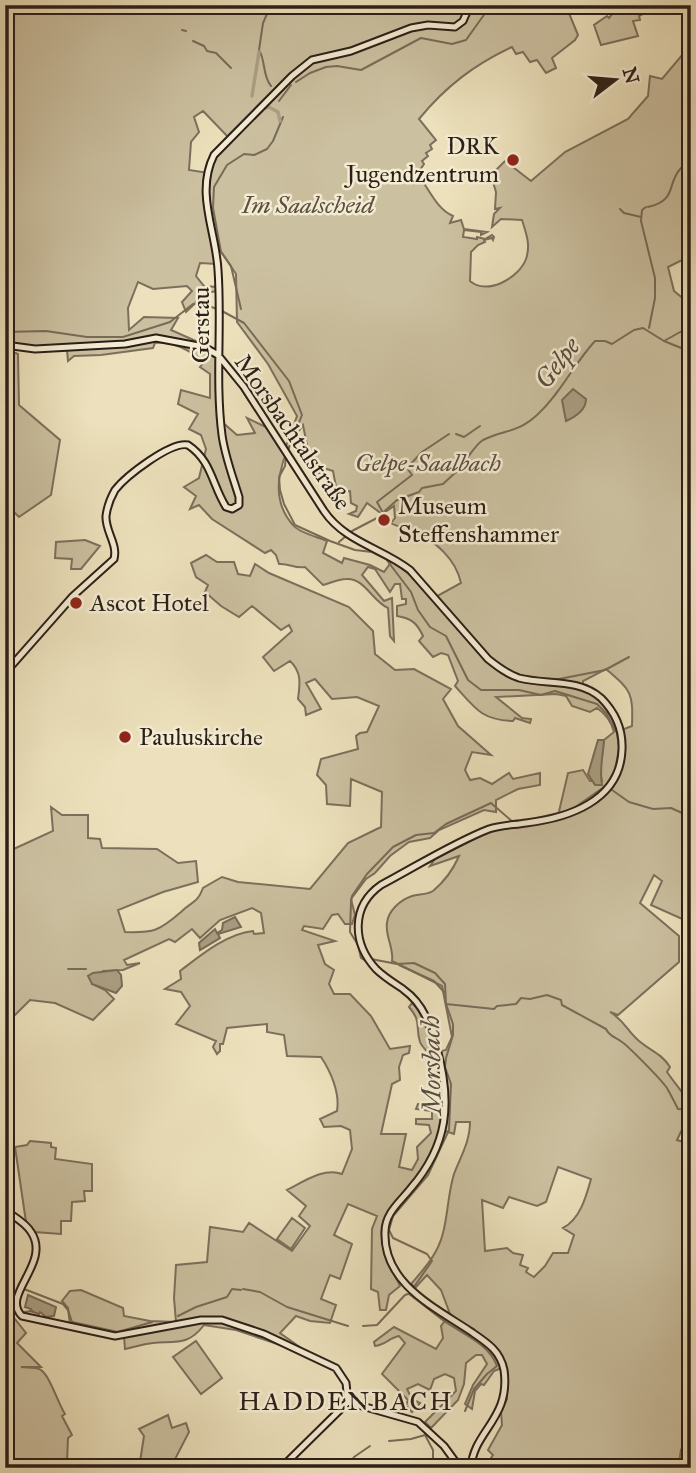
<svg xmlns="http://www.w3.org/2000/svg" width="696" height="1473" viewBox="0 0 696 1473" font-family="'IM FELL Great Primer',serif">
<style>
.green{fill:#cbc0a0;stroke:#7c6f5c;stroke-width:2;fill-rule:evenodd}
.water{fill:#ab9f84;stroke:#786b58;stroke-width:2}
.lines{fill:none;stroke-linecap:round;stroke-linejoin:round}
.stream{stroke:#786b58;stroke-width:2}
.canal{stroke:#ab9f84;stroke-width:3.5}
.secondary-casing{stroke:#2c1e17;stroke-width:9}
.secondary{stroke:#f3ecd3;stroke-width:5}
.poi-dot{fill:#8f2418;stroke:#f3ecd3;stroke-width:2.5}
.labels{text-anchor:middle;stroke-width:5;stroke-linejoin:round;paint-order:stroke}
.poi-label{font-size:24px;fill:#2c1e17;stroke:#f3ecd3;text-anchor:start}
.park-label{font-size:24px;font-style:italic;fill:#5c4f40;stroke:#f3ecd3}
.street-label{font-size:24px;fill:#2c1e17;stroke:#f3ecd3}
.water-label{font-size:26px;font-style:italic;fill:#584b3d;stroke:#f3ecd3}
.neighbourhood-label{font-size:26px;letter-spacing:2px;fill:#2c1e17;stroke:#f3ecd3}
</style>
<rect width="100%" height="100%" fill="#ece1bc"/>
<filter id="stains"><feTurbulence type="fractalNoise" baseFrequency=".00286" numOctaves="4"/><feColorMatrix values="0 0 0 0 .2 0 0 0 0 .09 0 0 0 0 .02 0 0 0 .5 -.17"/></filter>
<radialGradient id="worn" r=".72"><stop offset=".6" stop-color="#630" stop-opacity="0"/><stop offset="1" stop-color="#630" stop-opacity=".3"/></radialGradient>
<path class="green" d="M5 5H84V8L86 5 566 6 578 35 575 40 552 58 556 68 546 73 537 60 530 62 523 52 516 54 512 47C474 65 446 86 419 119L436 140 430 145 432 149 426 153 428 156 422 161 424 164 420 170 422 174 419 176C430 191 437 209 453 216L450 223 461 220 464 229 487 232 481 235V232L464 230 463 237 477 239V237L485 239 492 235 494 237 493 240 492 238 484 240 485 242 478 245 471 252 470 281C487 296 519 278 526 259 531 245 526 233 522 220L501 219 492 227 494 214 500 208 495 209 496 192 491 175 505 161 531 181 565 152 628 119 648 96 650 76 662 79 689 47 685 41 691 38V276L682 260 668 267 674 291 691 305V923L651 905 662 881 654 875 640 903 679 936V962L618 1015 610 1012C625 1021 627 1031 639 1041 651 1051 662 1054 670 1067L667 1072C691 1106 696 1101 677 1140L691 1144V1457L681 1450 678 1468H484L493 1455 488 1450 502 1425 501 1412 507 1399 506 1366 494 1371 484 1385 481 1384 475 1391 472 1409 465 1404 473 1385 487 1364 482 1355H476L466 1363 464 1384 458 1400 431 1428 425 1422 456 1391 454 1378 445 1374 434 1379 430 1390 418 1384 407 1389 412 1399 420 1403 412 1412 406 1406 408 1400 382 1374 405 1343 399 1336C389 1338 385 1345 375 1346L374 1342 394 1327 436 1349 443 1338 441 1326 450 1314 441 1290 427 1275 415 1288 411 1284C424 1269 438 1254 443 1233 448 1214 448 1193 454 1174 461 1156 470 1141 470 1122H456L454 1134 442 1130C433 1149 425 1166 413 1183 405 1194 394 1202 387 1213 373 1236 390 1265 400 1286L389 1295 386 1310H380L378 1292 371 1289 372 1229 377 1216 348 1204 334 1235 352 1244 340 1279 330 1275 321 1299 336 1305 330 1323 310 1321 296 1316 280 1333 304 1350 289 1348 236 1330 204 1325C188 1346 176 1341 153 1343 144 1344 134 1347 125 1349L124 1336 70 1325 68 1308 62 1301 70 1291 81 1290 123 1308 124 1316 150 1321 176 1322 174 1298 176 1265 207 1262 210 1227 243 1232 249 1223 292 1251 310 1226 299 1216 306 1206 287 1190C303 1182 324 1167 342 1174L352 1149 350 1130 341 1126 324 1127 320 1119 337 1111C340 1093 331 1072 321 1057L287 1056 284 1035 267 1032V1024L227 1028 223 1044H220V1051L217 1054 213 1047 216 1041 176 1024 190 1006 181 992 165 989 181 979 180 971C201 955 226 934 253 931L254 934 264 933 261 913 252 908 220 920 200 938 192 929 175 942 169 939 124 960 127 965 140 963 123 970 103 971 92 984 105 990 114 999 93 1020 55 1003 30 1000 15 1015 5 1016V990L12 981 5 972V853L53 831 51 807 62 815H88V838L100 839 102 848 157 849 178 863 196 861 198 882 163 892 118 910 125 932C154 933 159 931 181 912 192 901 197 904 203 888L222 877 238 882 310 889 348 843 381 827 382 792 351 779 350 806 327 804 326 785 317 775 321 759 358 749 356 736 360 733 367 732 379 706 357 697 332 699 315 679 306 683 321 709 306 715 305 707 298 699C300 684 302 672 290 661L274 671 263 657 292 631 289 625 281 630 252 606 239 617 221 606 205 592 208 585 196 577 191 563 206 555 217 562H234L238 574 250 576 255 564 269 573 349 607 373 631 375 654 395 670 414 669 451 689 443 699 458 726 491 755 472 752 465 770 470 780 480 778 492 784 509 773 513 779 540 773V785L518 789 496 800V812L484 810 439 830 430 838 409 842 390 856 375 873 366 879 351 899 355 915 352 924H345L338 914 332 915 323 929 304 926 302 930 335 941 318 945 325 964 334 970 329 984 334 994H350L371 1016 390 1049 410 1046 409 1053 403 1055 399 1067 400 1080 392 1084 381 1134H406L399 1167 412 1170 418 1159 417 1147 431 1133 429 1125 416 1124V1119H432V1111L416 1109 418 1104 441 1103C443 1086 439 1070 430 1055 427 1051 422 1047 420 1042 415 1026 422 1022 409 1007L412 1003C425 1015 428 1036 433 1053L446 1050 452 1037 442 986 392 961C394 948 385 936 387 923 388 911 400 900 412 896 419 894 427 895 433 891 445 881 453 870 459 856L430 866 435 859 490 831 557 820 568 773 583 770 590 781H602L600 772 604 740 614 732C611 721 606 714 597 708L590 712 572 706 566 696 556 694 496 697 522 718 531 719 530 723 515 718 513 721C481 720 475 708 455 686L458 681 448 655 441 653 433 657 419 641 423 636C417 623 411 618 397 616V606L406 604V599H402L400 584H395L390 592 375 569 368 567 362 575 384 601 392 598 394 641 390 636 388 608C373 602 364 577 346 579 339 579 330 583 323 585L305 567C295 569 289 563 279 564L276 555 271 550 265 553 212 519 199 505 190 509 196 496 184 487 199 478 206 449 201 435 189 429 198 414 178 404 181 390 210 398V374L200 367 204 362C191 351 172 340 155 343L153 348 101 355 74 356 68 361 67 350C110 345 182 327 216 359L221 421 237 435 255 433 247 418 266 427 280 449 286 446 297 416 268 364 237 322 236 274 218 247 217 264 200 263 196 276 204 286 217 287V291L206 293 186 312 182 302 192 291 187 286 153 289 138 282 128 308 129 330 144 317 178 318 171 330 196 341 194 342 157 336 116 343 29 347 5 343ZM203 111 231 140 213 159 208 173 189 170 191 142 199 132 194 117ZM303 425 313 476 327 469 333 471 336 487 341 492 350 491 351 503 357 506 356 511 349 514 358 517 367 503 382 514 394 506 395 518 391 523C399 528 405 527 413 530 435 541 456 559 461 583L432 599 414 578 392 561 384 572 370 565 344 558 342 563 323 553 327 541C318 537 299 533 293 525 266 495 282 452 303 425ZM606 669C632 691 633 693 632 726L619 731C612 714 600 697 583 690V681ZM558 1167 591 1179C586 1197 580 1219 563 1228L574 1235 568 1253H553L545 1266 534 1277 526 1272 528 1268 520 1265 523 1255 513 1253 507 1248 485 1251 482 1200 503 1208 509 1197 537 1206 546 1202Z
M619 5H648L650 10 639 16 640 20 633 21 638 36 601 45 594 25 607 16 609 18Z
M5 349 18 354 19 405 60 440 51 495 19 517 5 503Z
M85 540 100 546 81 569H71L72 559 55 558 56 542Z
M30 1141 51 1143V1147L56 1148 55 1159 92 1164V1191H84L85 1201 72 1202 71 1221H61V1234L34 1232 26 1222 15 1147 27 1145Z
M292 1218 305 1228 291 1249 277 1239Z
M6 1315 9 1321 14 1318 26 1333 17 1343 41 1367H21C26 1368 34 1367 39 1369 49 1372 58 1404 65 1414L62 1416 72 1435 68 1438 67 1462 72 1468H6Z
M196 1341 222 1378 201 1394 173 1357Z
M168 1415 172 1428 186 1423 189 1432 172 1465 175 1468H139L144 1436 139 1429Z"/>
<path class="water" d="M573 389 586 399C586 410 575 417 566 421L562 400Z
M598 740H604C603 756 599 770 602 785H595L588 774Z
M235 917 241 927 218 934 220 938 200 950 199 943 215 929 217 933 222 930 223 923Z
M117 970 121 975 122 986 116 993 92 984 88 976 93 973Z
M28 1295 56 1307 54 1316 46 1317 40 1312 39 1314 30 1311 31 1309 25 1307Z"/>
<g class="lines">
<path class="stream" d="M182 30 186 31
M193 41 204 46 207 51 216 53 231 68
M296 82 310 73 326 67 337 66 361 70 421 38 452 44 466 40 491 5
M684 82 691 112
M271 86C262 75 266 61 259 50L263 23 271 5
M279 101 291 85
M646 207 642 210 641 221 655 278V298L649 328
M648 207C678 200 666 184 681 168 683 166 688 164 691 162
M620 209 624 213 641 217
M241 309 231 266 221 252 213 208 214 187 227 165 244 154 254 155 267 149 273 141 283 117
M222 311 244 323 289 381 302 415 288 450
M5 332 46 331 87 337H123L170 322 193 304 200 303 217 309
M664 341 682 331 691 332
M456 434 464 437 480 426
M286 455 285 466 279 477 280 490 284 504 295 525 330 541 355 550 372 552 386 559 411 592 418 610 430 627 446 636 468 680 481 690H519L541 695 555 691 597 704 606 713 617 733 619 748 615 771
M462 465C468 458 475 445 483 440 505 429 516 434 537 415 561 393 573 365 595 341H605L612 344 634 330 643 328 664 341 691 352
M382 511 377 502 412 475 407 468 422 452 449 434
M339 542 352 531 377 518 397 500 419 492 422 488 443 484 457 471
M554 680 605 670 629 657
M612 790 629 802 653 809 671 808 691 817
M574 808 604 787
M371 959 397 964 414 963 435 973 445 984 446 1004 453 1024V1035L446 1058 445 1067 451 1084 449 1130 428 1175 393 1216 389 1230 393 1238 427 1254 432 1261 409 1294C421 1303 432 1312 444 1321 463 1334 489 1344 497 1366L487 1374 474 1389 465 1411
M366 961 361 958 358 945 350 932 351 902 352 896 367 874 393 847 416 835 434 833 446 824 491 803 514 823 563 812
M399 965 434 981 444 992
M68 969H86
M446 1004 494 1009 497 1006 516 1004 521 998 530 999 547 995 561 1000 562 1005 606 1029C609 1036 615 1037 622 1042 629 1047 666 1084 668 1090 672 1097 674 1101 678 1109L691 1110
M24 1289 63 1304 68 1310 72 1322 118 1332 152 1322
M243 1289 260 1292 287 1307 348 1326
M24 1312 33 1311
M178 1316 196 1307 227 1297 232 1289 241 1290
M5 1320 13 1316
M363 1326 377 1325 405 1295 408 1294
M389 1441 411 1439 425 1435 433 1450V1465
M347 1468 354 1457 370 1446"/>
<path class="canal" d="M252 96 259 52
M265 108 269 107 278 112 280 121"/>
<g class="secondary-casing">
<path id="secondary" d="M5 345 35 349 125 344 156 338 204 347 218 355 244 387 324 511C345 542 382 548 410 570L488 659C498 667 507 674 519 678 546 685 579 678 601 698 615 712 623 730 622 750 620 801 568 818 526 823 514 825 501 825 489 829 453 843 415 867 381 885 351 906 352 943 376 969 384 977 394 983 403 989
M5 673 73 596 114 559C118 544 105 531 106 516 107 508 111 497 115 490 126 476 171 441 188 445 212 461 212 485 226 507L232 509 239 505V497C233 477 225 457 222 435 215 380 222 325 218 270 216 231 195 193 214 155L292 76 312 60 351 51 411 28 428 25 455 27 463 21 470 5
M404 990C424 1004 431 1027 437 1049 452 1103 448 1145 411 1188 400 1202 385 1213 385 1232 383 1283 434 1307 470 1331 486 1342 500 1350 504 1370 511 1419 473 1431 471 1468
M5 1210C14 1217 25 1222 31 1232 52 1263 0 1295 22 1316L115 1336 201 1320H222L264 1334 336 1368 346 1383 348 1402
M348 1402 418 1422 444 1446 460 1468
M281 1468 348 1402"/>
</g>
<use href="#secondary" class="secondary"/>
</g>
<g class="poi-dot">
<circle cx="513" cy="160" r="7"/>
<circle cx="384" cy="520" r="7"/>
<circle cx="76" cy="603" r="7"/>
<circle cx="125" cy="737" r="7"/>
</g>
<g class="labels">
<g class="poi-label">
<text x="499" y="154" text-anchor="end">DRK<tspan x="499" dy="28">Jugendzentrum</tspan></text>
<text x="398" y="514">Museum<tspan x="398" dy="28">Steffenshammer</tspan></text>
<text x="90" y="611">Ascot Hotel</text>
<text x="139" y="745">Pauluskirche</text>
</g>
<g class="park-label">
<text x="308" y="213">Im Saalscheid</text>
<text x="428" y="471">Gelpe-Saalbach</text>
</g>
<g class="street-label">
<text transform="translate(201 325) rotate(-90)" y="8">Gerstau</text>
<text transform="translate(293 432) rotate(55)" y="8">Morsbachtalstraße</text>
</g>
<g class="water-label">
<text transform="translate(557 363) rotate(-52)" y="9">Gelpe</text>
<text transform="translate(431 1065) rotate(-91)" y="9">Morsbach</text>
</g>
<g class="neighbourhood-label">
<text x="346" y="1410">HADDENBACH</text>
</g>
</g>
<rect width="696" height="1473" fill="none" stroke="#ece1bc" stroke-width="28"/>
<rect x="7" y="7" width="682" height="1459" fill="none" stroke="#2c1e17" stroke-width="3.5"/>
<rect x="14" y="14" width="668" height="1445" fill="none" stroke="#2c1e17" stroke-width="2"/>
<g transform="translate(615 80) rotate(74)" stroke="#f3ecd3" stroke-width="5" paint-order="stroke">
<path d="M0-5L12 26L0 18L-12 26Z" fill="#2c1e17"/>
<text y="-10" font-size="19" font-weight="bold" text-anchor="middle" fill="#2c1e17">N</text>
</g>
<rect width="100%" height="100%" filter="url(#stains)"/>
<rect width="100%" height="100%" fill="url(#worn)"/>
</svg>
